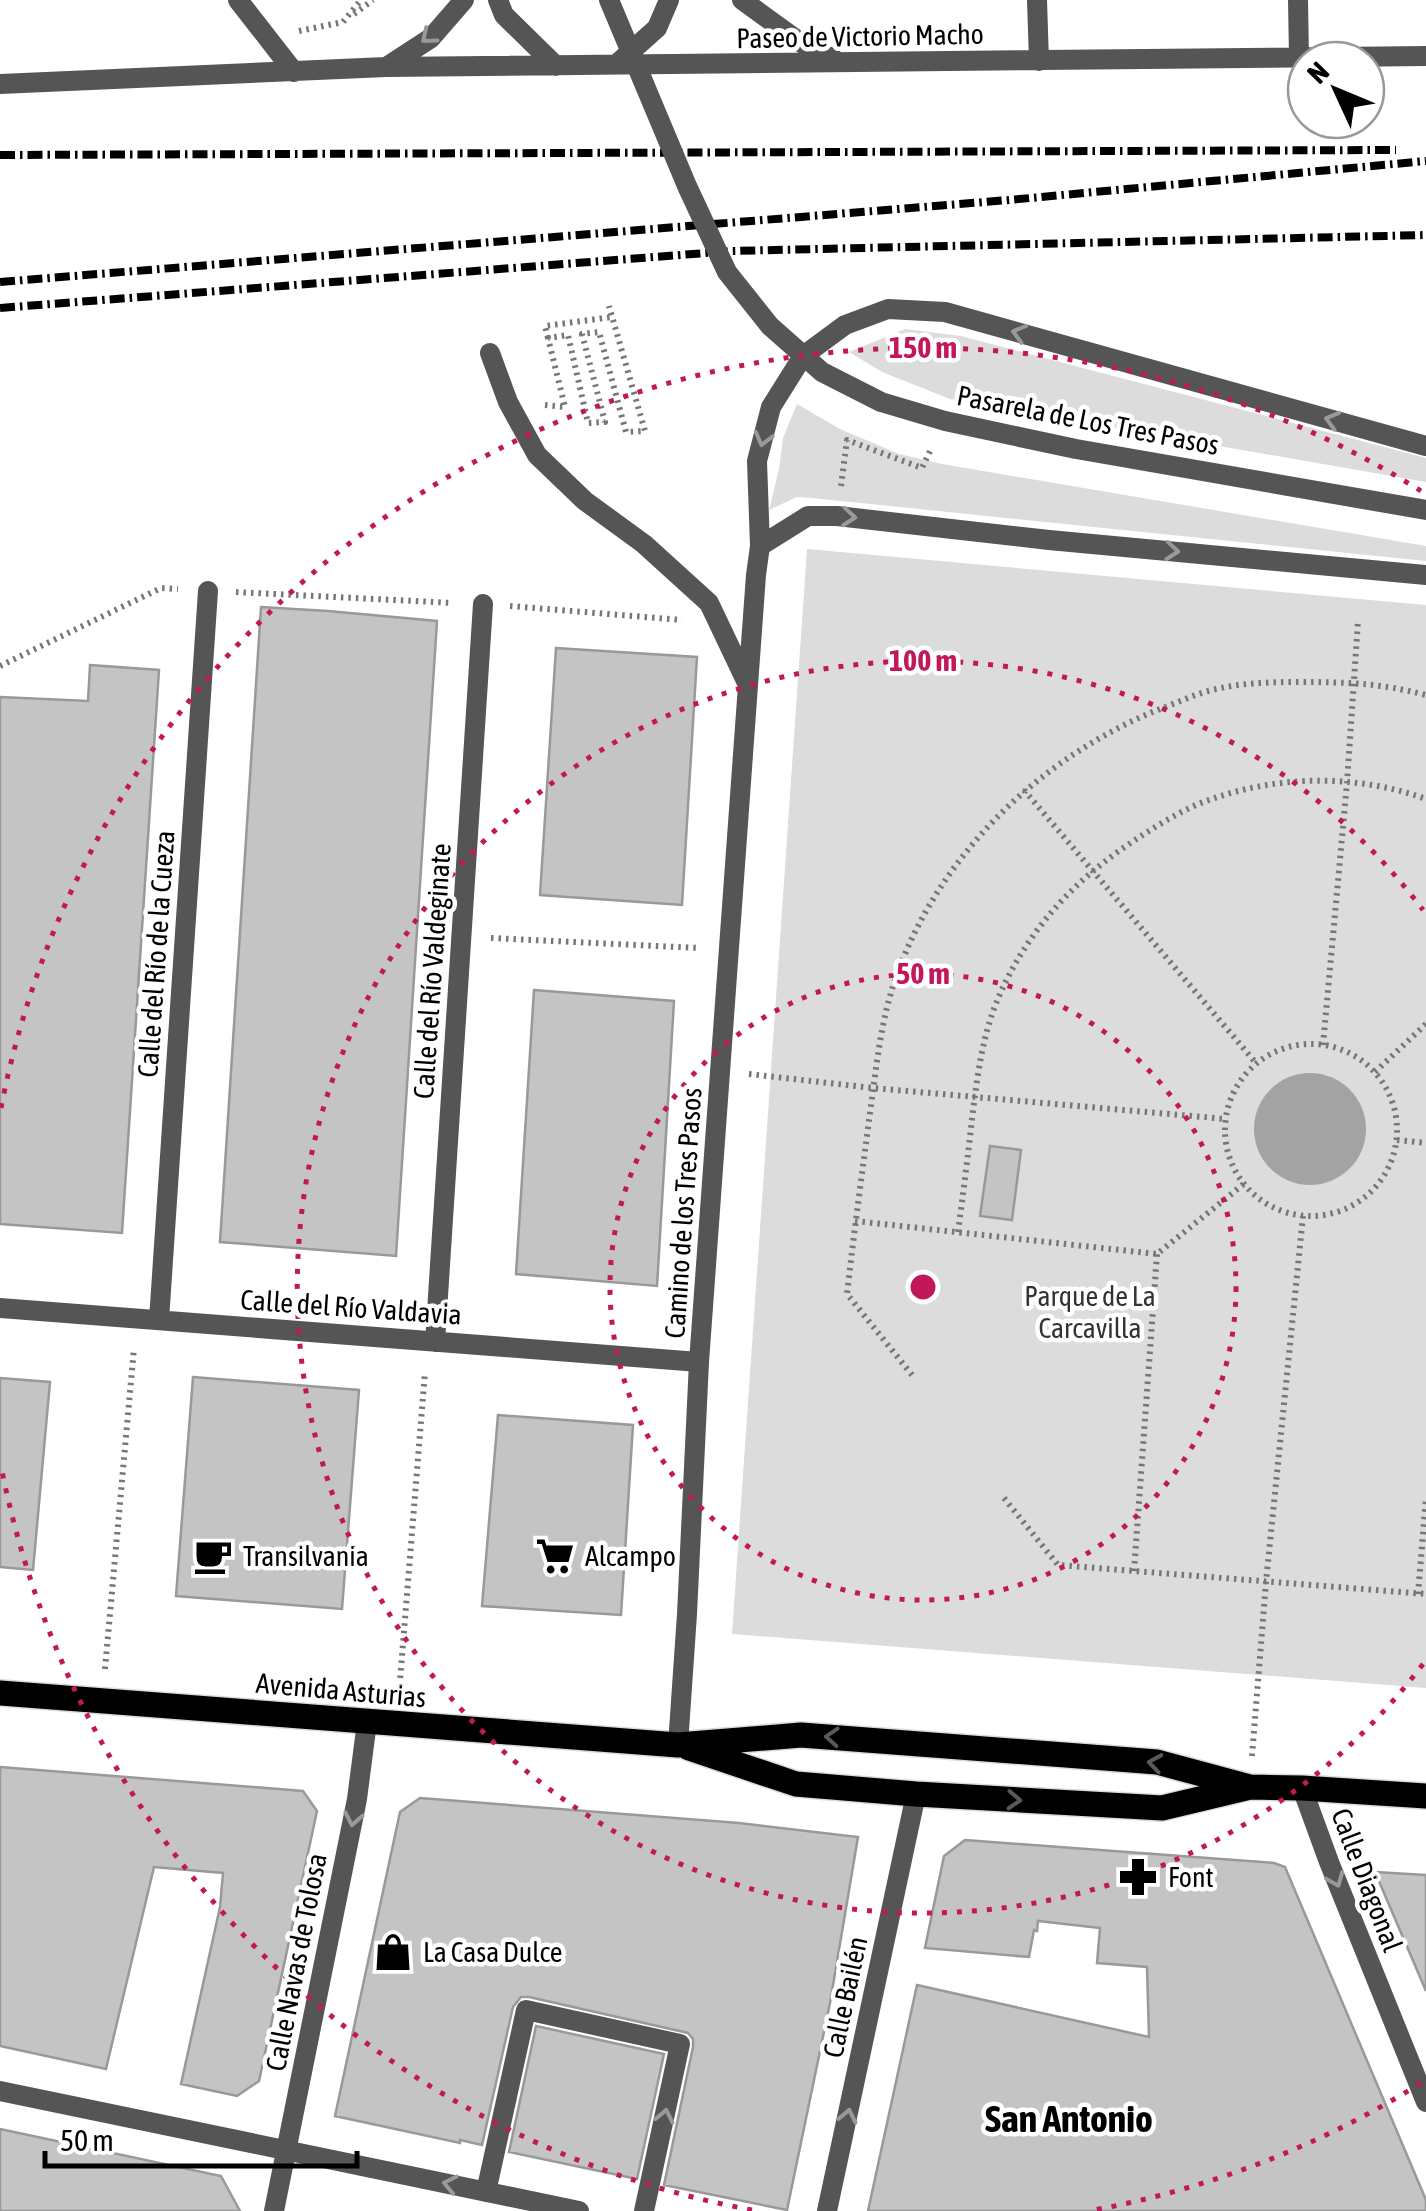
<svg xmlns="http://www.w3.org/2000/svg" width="1426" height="2211" viewBox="0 0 1426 2211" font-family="'Asap Condensed',sans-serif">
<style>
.green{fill:#dcdcdc}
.water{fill:#a3a3a3}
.building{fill:#c4c4c4;stroke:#999;stroke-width:2.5}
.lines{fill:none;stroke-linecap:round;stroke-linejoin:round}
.primary-casing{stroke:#dbdbdb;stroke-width:28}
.path{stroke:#777;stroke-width:6;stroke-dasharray:2.5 5;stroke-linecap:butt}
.service{stroke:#555;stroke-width:20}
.minor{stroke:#555;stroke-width:20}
.primary{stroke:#000;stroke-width:25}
.rail{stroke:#000;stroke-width:8;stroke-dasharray:15 5 2.5 5;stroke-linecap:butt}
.minor-bridge{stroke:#555;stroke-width:20}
.oneway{stroke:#999}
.oneway2{stroke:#595959}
.ring{fill:none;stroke:#c2185b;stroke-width:5;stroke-dasharray:5 10}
.labels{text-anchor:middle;stroke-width:9;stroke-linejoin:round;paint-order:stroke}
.street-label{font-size:28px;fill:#000;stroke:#fff}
.park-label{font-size:28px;fill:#333;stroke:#fff}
.poi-label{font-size:28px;fill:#000;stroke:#fff;text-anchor:start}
.district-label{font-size:38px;font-weight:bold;fill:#000;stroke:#fff}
.centre{fill:#c2185b;stroke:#fff;stroke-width:5}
.ring-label{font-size:30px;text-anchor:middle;font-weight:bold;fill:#c2185b;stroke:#fff;stroke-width:9;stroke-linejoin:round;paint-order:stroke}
</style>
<rect width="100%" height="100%" fill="#fff"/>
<path class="green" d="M905 329 961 336 1426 458V482L950 399 882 372 849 352Z
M797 404 840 429 899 454 942 464 1426 546V561L812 498 797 497 769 510 779 469 783 438Z
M807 549 1426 605V1688L732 1634Z"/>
<path class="water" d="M1254 1129a56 56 0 1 1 112 0a56 56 0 1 1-112 0Z"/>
<path class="building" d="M261 607 328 611 437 621 396 1256 220 1242Z
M556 648 697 657 682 905 540 895Z
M90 665 159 670 122 1233 0 1224V697L88 701Z
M534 990 674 1001 657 1286 516 1274Z
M990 1146 1021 1150 1012 1220 980 1216Z
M193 1377 359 1390 342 1609 176 1596Z
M0 1378 50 1382 33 1570 0 1567Z
M498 1415 633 1425 621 1615 482 1606Z
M0 1767 303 1791 317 1811 259 2081 237 2096 181 2084 220 1907 223 1873 154 1867 106 2069 0 2046Z
M420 1798 739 1823 858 1837 830 2003 787 2210 664 2185 693 2047V2039L688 2033 529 1997H521L513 2007 482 2145 460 2140V2143L335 2116 400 1812Z
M965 1840 1274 1863 1285 1867 1426 2200V2211H868L917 1985 1149 2037 1147 1967 1097 1963 1100 1928 1038 1921 1037 1931 1034 1930 1029 1957 925 1948 944 1856Z
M1375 1872 1426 1875V1991Z
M536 2026 664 2054 637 2179 509 2152Z
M0 2129 221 2176 240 2211H0Z"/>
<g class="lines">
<g class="primary-casing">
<path id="primary" d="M0 1693 678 1745 801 1735 1157 1762 1250 1787 1302 1788 1426 1796
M689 1748 796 1784 916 1794 1162 1808 1250 1787"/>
</g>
<path class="path" d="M354 14 373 0
M299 31 343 22 361 0
M548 338 545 326 612 317
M545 405 565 407 548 338 568 335 588 423 605 422 582 334 599 332 626 432 645 431 609 306
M841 486 847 440 922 468 931 449
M236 592 453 603
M510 606 682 620
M0 666 161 588 178 589
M1024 790 1256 1063
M491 938 699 948
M1225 1130a86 86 0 1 1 172 0a86 86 0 1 1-172 0Z
M1323 1045 1347 783 1358 621
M1375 1072 1426 1024
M749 1074 873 1088 1226 1119
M1397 1140 1426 1143
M855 1221 1157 1254 1245 1183
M958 1232C963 1194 968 1156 972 1119 977 1080 981 1043 995 1006 1023 935 1072 881 1135 840 1158 825 1183 809 1209 800 1278 775 1357 774 1426 799
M912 1375 847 1294C854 1233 862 1173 870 1113 876 1070 880 1027 893 986 935 857 1041 755 1165 707 1179 702 1193 695 1208 691 1238 683 1267 682 1298 682 1345 682 1380 683 1426 695
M1004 1498 1058 1565 1426 1594
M1134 1571 1157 1254
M1418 1594 1426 1498
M105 1669 134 1348
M399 1693 425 1372
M1252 1756 1266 1582 1303 1216"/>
<path class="service" d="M1426 446 945 312 888 309 845 325 803 356 771 407 757 461 760 546 808 516H837L1049 540 1426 575"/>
<path class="minor" d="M238 0 294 72
M498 0 504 15 556 66
M742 0 800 42 835 60
M1037 0 1039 61
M1298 0 1299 58
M619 62 657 28 669 0
M388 66 431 38 464 0
M0 84 386 67 1426 56
M490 353 508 402 537 455 585 501 644 544 709 603 747 683
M0 1308 699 1362
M159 1320 208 591
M435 1342 483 604
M678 1745 687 1614 699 1362 756 575 760 546
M1302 1788 1329 1862 1426 2102
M0 2091 579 2211
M486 2192 526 2010 680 2044 644 2211
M274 2211 357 1799 367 1722
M827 2211 916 1794"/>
<use href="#primary" class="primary"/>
<path class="rail" d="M0 155 1396 150
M0 282 1009 200 1426 161
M0 308 731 251 1426 235"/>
<path class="minor-bridge" d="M609 0 687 186 727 272 770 326 822 372 881 402 945 421 1076 449 1426 510"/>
</g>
<defs><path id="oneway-chevron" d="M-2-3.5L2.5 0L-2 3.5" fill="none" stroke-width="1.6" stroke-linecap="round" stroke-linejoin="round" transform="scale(2.5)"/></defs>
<g class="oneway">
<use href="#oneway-chevron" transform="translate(428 37) rotate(140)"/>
<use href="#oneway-chevron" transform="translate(1019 333) rotate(-164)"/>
<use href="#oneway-chevron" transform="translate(1332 420) rotate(-165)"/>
<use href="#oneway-chevron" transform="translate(763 439) rotate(105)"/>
<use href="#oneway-chevron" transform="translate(849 517) rotate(5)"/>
<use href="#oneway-chevron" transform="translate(1172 551) rotate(5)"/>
<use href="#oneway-chevron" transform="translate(353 1819) rotate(101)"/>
<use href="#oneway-chevron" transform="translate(1336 1880) rotate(68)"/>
<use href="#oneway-chevron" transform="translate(665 2116) rotate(-78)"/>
<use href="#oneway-chevron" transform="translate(848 2116) rotate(-78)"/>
<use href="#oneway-chevron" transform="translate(450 2184) rotate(-168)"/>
</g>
<g class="oneway2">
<use href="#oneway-chevron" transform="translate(832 1737) rotate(-176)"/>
<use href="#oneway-chevron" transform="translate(1155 1763) rotate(-171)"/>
<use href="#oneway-chevron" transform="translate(1014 1800) rotate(3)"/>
</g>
<g class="ring">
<circle cx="923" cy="1287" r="313"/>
<path d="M1423 1664A626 626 0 1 1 1423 910"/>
<path d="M1421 2083A939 939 0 0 1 1094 2210M752 2210A939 939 0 0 1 1 1466M1 1108A939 939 0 0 1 1421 491"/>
</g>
<defs>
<g id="cafe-bare" transform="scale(3)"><path d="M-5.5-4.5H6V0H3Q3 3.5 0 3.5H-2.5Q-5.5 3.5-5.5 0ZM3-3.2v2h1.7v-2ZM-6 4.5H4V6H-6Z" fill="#000" stroke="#fff" stroke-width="2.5" paint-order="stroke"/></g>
<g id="supermarket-bare" transform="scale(3)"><path d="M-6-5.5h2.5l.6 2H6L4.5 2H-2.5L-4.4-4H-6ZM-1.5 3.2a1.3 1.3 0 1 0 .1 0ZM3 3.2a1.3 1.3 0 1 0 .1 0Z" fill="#000" stroke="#fff" stroke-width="2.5" paint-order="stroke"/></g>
<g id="pharmacy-bare" transform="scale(3)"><path d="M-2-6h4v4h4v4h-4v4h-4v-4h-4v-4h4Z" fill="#000" stroke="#fff" stroke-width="2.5" paint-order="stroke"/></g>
<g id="shop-bare" transform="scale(3)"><path d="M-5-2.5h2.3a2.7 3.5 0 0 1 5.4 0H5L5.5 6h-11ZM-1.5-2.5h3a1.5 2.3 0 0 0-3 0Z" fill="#000" stroke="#fff" stroke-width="2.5" paint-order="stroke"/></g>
</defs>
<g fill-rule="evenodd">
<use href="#cafe-bare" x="213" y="1556"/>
<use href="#supermarket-bare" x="555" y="1556"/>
<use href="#pharmacy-bare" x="1138" y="1877"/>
<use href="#shop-bare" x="393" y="1952"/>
</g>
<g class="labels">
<g class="street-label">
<text transform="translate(860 36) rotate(-1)" y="10">Paseo de Victorio Macho</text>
<text transform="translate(1088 420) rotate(11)" y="10">Pasarela de Los Tres Pasos</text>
<text transform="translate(156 954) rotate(-86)" y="10">Calle del Río de la Cueza</text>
<text transform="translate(432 971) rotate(-86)" y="10">Calle del Río Valdeginate</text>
<text transform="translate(683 1213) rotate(-86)" y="10">Camino de los Tres Pasos</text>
<text transform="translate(351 1307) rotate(4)" y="10">Calle del Río Valdavia</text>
<text transform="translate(341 1690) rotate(5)" y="10">Avenida Asturias</text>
<text transform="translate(1367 1880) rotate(69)" y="10">Calle Diagonal</text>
<text transform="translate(296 1962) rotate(-79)" y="10">Calle Navas de Tolosa</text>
<text transform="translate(845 1997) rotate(-78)" y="10">Calle Bailén</text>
</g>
<g class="park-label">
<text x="1090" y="1306">Parque de La<tspan x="1090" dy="32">Carcavilla</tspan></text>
</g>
<g class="poi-label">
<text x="243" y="1566">Transilvania</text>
<text x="585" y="1566">Alcampo</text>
<text x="1168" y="1887">Font</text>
<text x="423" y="1962">La Casa Dulce</text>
</g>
<g class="district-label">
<text x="1069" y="2132">San Antonio</text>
</g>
</g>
<circle cx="923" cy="1287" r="15" class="centre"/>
<g class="ring-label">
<text x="923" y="358">150 m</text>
<text x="923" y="671">100 m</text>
<text x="923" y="984">50 m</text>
</g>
<g transform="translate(1336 90) rotate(314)"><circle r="48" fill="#ffffff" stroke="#999999" stroke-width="2.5"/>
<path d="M0-8L18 38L0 25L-18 38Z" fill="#000000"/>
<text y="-15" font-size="28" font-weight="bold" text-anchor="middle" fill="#000000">N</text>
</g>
<path d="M45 2151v15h312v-15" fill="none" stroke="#000000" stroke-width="5"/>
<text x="60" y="2151" font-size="30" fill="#000000" stroke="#ffffff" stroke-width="8" paint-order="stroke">50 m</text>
</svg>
